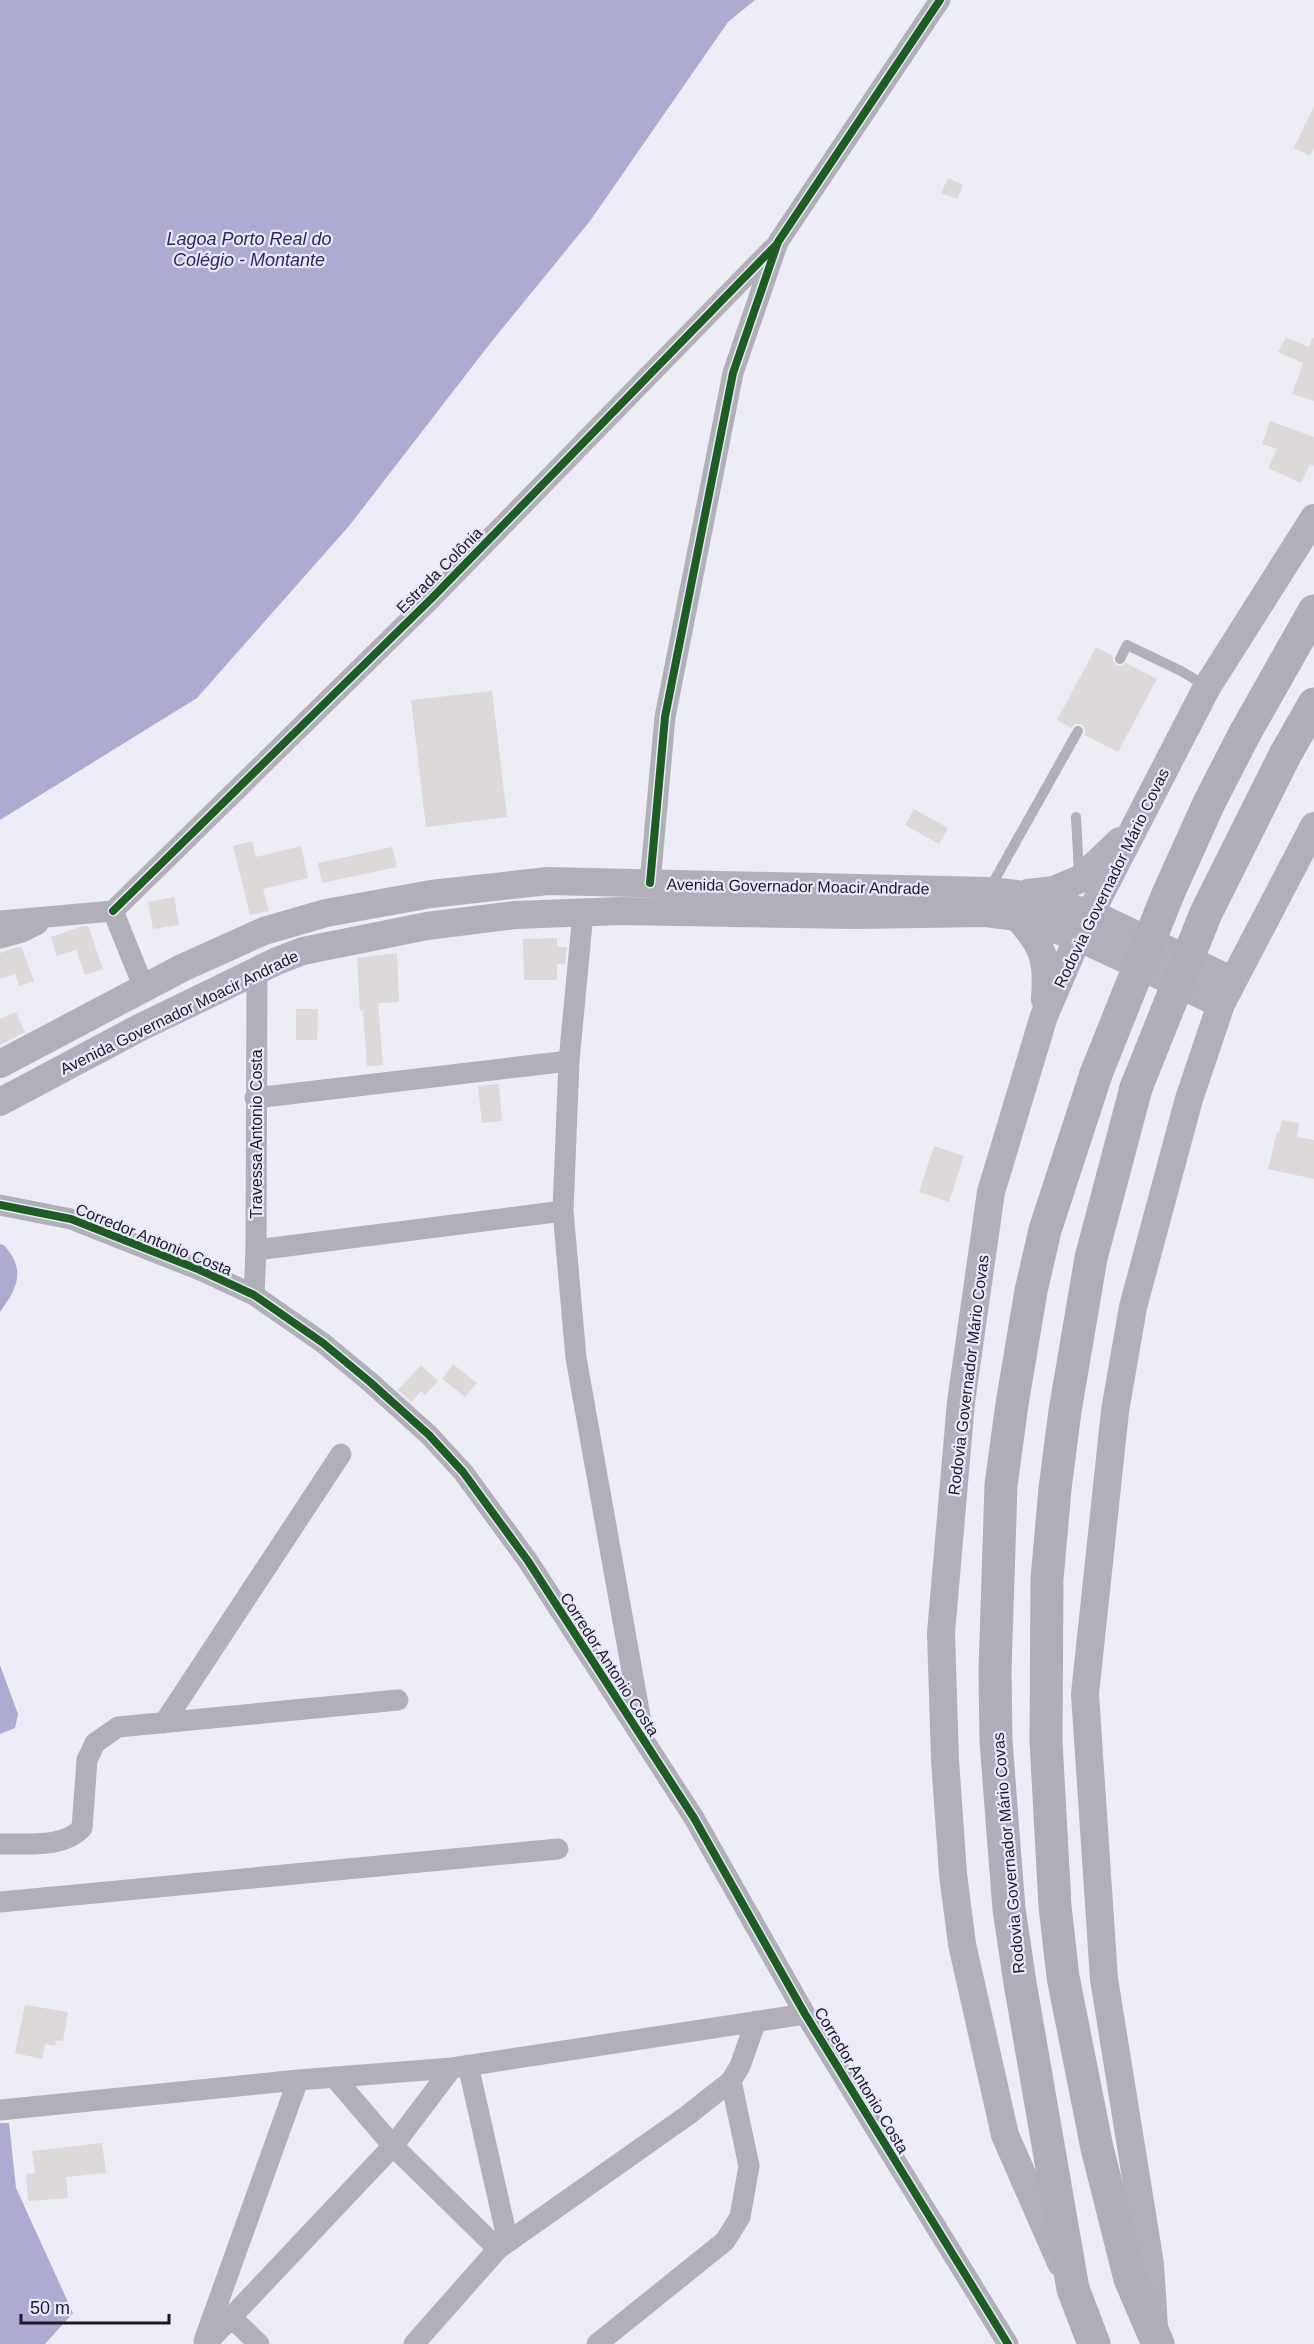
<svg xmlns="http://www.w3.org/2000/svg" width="1314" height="2344" viewBox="0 0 1314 2344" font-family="Helvetica,sans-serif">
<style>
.water{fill:#adabd2}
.building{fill:#dcd9d8}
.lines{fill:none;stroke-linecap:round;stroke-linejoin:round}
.lane{stroke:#b1b0b9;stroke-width:10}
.street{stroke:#b1b0b9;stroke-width:21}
.secondary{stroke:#b1b0ba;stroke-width:28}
.highway{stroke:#aeadb8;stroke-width:33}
.highway-bridge{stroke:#aeadb8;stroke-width:33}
.cycleway-casing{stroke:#e9e8fd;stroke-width:11}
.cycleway{stroke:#1b5e20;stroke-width:8}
.labels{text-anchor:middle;stroke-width:4.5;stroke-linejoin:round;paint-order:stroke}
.street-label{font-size:16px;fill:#1b1a26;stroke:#e9e8fd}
.water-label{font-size:18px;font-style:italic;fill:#312663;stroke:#e9e8fd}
</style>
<rect width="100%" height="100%" fill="#ededf8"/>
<path class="water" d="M0 0H755L728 22 590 221 492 341 349 526 197 698 0 820Z
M0 1244 4 1245C26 1270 18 1287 0 1312Z
M0 1665 18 1714 15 1728 0 1734Z
M0 2123H9L16 2188 73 2313 45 2344H0Z"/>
<path class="building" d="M1314 106V148L1310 156 1294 148Z
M948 178 963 185 957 199 941 193Z
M1286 337 1309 347 1312 338H1314V401L1292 394 1303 363 1278 352Z
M1270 421 1314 437V466L1310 464 1301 483 1268 468 1277 449 1262 444Z
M1096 647 1113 656V660L1116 665 1121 666 1126 663 1157 679 1118 752 1085 735V728L1081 724H1075L1071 728 1057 720Z
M492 691 507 817 426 827 411 700Z
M914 809 948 828 939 844 905 825Z
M252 841 256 857 301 846 308 878 263 889 269 911 250 915 233 846Z
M392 847 397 867 322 883 318 863Z
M174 897 179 925 153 929 148 902Z
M83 926H88L103 969 85 975 76 950 57 956 51 937Z
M557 938V947H567L565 964H557V980H524L523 939Z
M21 946 34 981 19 986 15 974 0 979V953Z
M397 953 399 1002 378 1003 383 1065 367 1066 363 1011H360L357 958Z
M296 1009H318L317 1040H296Z
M16 1012 25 1032 0 1045V1019Z
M499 1084 502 1121 482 1123 478 1086Z
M1282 1120 1299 1123 1297 1137 1314 1140V1179L1268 1169 1277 1132 1279 1133Z
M934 1146 964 1156 949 1202 919 1192Z
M453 1364 477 1383 465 1397 442 1379Z
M421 1365 438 1381 425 1395 421 1391 412 1402 398 1390Z
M25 2005 68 2012 63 2041 56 2040 55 2046 45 2044 42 2059 15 2053Z
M102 2143 106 2173 66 2177 68 2198 28 2201 26 2174 35 2173 32 2151Z"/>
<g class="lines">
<path class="lane" d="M1120 659 1127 645 1181 671 1206 686
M1076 817 1079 873
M990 888 1078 731"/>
<path class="street" d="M650 883 665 717 733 373 778 242 940 0
M113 911 432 598 773 248
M113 911 144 988
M583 913 569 1061 563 1211 576 1358 643 1733
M0 921 113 911
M0 938 22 932 38 924
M255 1098 569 1061
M0 1205 71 1219 200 1270 254 1295 323 1343 370 1382 429 1435 463 1472 528 1561 694 1818 805 2014 1008 2344
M256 1250 563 1211
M254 1295 256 1250 257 972
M164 1723 341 1454
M0 1844C26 1843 63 1849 82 1828L87 1760 95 1743 118 1727 398 1700
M0 1902 558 1849
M468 2065 508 2242
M334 2077 393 2146 498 2249
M0 2110 298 2080 452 2068 805 2014
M231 2317 259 2344
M204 2341 298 2080
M206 2344 393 2146 452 2068
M414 2344 498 2249 688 2115 731 2081 740 2066 756 2021
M597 2344 725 2241 740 2217 749 2166 731 2081"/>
<path class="secondary" d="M1028 893 1054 890 1080 879 1120 841
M1017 917C1044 946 1048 960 1045 999
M0 1064 182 968 264 931 326 913 431 894 548 881 988 891 1017 894 1090 913 1233 981
M0 1102 141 1027 277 961 303 951 427 926 515 915 621 911 855 915 986 913 1017 917 1078 937 1221 1004
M1061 2263 1005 2135 962 1944 953 1874 945 1760 941 1633 961 1402 991 1192 1044 1016 1078 937 1207 687 1314 518
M1154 2327 1150 2264 1104 1979 1085 1694 1115 1411 1133 1307 1189 1099 1221 1004 1314 826"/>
<path class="highway" d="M1245 733 1314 611
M1285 755 1314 704
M1136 1088 1091 1258 1065 1411 1055 1489 1047 1579 1046 1741 1055 1906 1063 1977 1097 2148 1130 2279 1158 2344
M1094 2344 1073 2289 1020 1983 1009 1909 1002 1820 996 1740 995 1671 1001 1485 1012 1404 1031 1291 1045 1230 1096 1074"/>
<path class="highway-bridge" d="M1096 1074 1168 894 1209 803 1245 733
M1136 1088 1206 913 1285 755"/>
<g class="cycleway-casing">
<path id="cycleway" d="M650 883 665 717 733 373 778 242 940 0
M113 911 432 598 776 245
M0 1205 71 1219 200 1270 254 1295 323 1343 370 1382 429 1435 463 1472 528 1561 694 1818 805 2014 1008 2344"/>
</g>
<use href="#cycleway" class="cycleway"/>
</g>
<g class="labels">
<g class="street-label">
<text transform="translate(439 570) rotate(-45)" y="6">Estrada Colônia</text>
<text transform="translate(1111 878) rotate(-64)" y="6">Rodovia Governador Mário Covas</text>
<text transform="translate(798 886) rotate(1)" y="6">Avenida Governador Moacir Andrade</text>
<text transform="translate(179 1012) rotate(-26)" y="6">Avenida Governador Moacir Andrade</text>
<text transform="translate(256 1134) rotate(-90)" y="6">Travessa Antonio Costa</text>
<text transform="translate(154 1239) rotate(22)" y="6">Corredor Antonio Costa</text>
<text transform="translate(968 1375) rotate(-83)" y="6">Rodovia Governador Mário Covas</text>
<text transform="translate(610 1664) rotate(57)" y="6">Corredor Antonio Costa</text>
<text transform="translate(1008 1853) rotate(-95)" y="6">Rodovia Governador Mário Covas</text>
<text transform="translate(862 2080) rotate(59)" y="6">Corredor Antonio Costa</text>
</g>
<g class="water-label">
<text x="249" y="245">Lagoa Porto Real do<tspan x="249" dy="21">Colégio - Montante</tspan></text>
</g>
</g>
<path d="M21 2314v9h148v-9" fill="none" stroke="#1b1a26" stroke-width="3"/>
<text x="30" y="2314" font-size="18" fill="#1b1a26" stroke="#e9e8fd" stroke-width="4.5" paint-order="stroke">50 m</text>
</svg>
